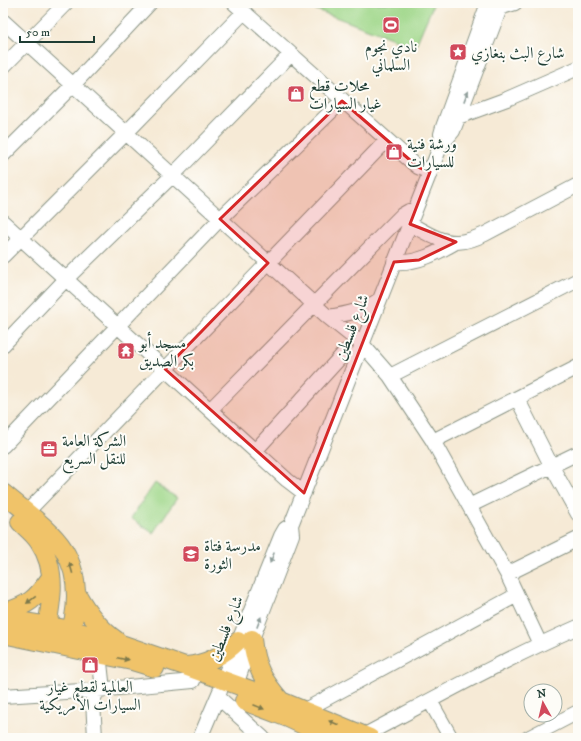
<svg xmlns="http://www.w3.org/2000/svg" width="581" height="741" viewBox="0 0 581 741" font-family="'IM FELL DW Pica',Amiri,serif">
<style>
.green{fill:#9fd789;stroke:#5f8a5e}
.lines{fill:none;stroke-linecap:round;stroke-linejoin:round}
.minor-casing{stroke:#8a9485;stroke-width:16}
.major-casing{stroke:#8a9485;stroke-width:20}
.minor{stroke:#fff;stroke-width:14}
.major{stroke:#f0c369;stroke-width:18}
.oneway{fill:#8f9e9a}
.oneway2{fill:#7d794c}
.marked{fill:#d62828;fill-opacity:0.2;stroke:#d62828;stroke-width:3;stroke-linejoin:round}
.labels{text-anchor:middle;stroke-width:4;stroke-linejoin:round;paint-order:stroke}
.poi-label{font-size:16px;fill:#1f3d34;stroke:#fdfcf7;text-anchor:start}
.street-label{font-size:16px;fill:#1f3d34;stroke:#fdfcf7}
</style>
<rect width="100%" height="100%" fill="#fdfcf7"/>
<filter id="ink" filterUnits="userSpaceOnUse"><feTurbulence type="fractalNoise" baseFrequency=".025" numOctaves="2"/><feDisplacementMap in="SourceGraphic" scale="8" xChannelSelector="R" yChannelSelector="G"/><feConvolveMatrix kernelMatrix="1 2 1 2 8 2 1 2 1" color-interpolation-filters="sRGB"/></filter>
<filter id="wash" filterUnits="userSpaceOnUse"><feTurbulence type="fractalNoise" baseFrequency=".012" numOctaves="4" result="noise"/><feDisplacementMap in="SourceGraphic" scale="16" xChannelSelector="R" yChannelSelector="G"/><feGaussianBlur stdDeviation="0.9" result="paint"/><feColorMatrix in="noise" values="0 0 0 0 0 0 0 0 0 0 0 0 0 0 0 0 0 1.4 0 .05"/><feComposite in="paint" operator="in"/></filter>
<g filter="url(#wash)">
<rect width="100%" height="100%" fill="#f6ead6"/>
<path class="green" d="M298 3H434L415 47Z
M155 483 177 498 153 533 131 518Z"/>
</g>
<g filter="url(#ink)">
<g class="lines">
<g class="minor-casing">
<path id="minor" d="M234 3 413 163 418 167 430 172
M499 8 515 3
M3 21 328 317 363 345 390 376 433 441 507 574 540 644
M3 67 66 3
M458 117 507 99 578 68
M442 142 448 137 453 131 502 3
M3 155 73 85 150 3
M3 222 287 480 304 493
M410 224C423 231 441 243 457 242 467 242 476 238 485 234L578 185
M3 256 126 133 244 12
M394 262C417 264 437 253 456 242
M328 317C347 314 363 311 379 300
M3 345 66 279 173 175 291 54
M390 376 578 280
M517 398 551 465 578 514
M210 410 402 215 409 211 415 209
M433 441 578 367
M3 446 220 219 342 101
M255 451 346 351
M469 506 578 453
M26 513 387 140
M507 574 578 539
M223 680 281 536 285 529 291 525
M236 685 252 639 292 535 291 525 442 142 441 134 443 127 488 3
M3 696 97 690 193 681
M218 697 263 738
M430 701 451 738
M305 710 517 595
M365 735C435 698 505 659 578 627
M95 738 93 700 102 681 99 654
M200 738 220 691
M528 738 578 712"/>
</g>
<g class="major-casing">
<path id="major" d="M3 493C22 509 51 529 64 550 81 578 78 613 67 642
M20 522C26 528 34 534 39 542 59 571 51 605 45 637
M77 594C87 612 99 628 116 640
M3 613C29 605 36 599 51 577
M3 618 72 630 121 644 182 665 281 701 370 738
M3 634 132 661 155 668
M252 639C255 667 263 680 281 701
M186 666C207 664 223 656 238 641
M244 701 288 718 331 738"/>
</g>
<use href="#minor" class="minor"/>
<use href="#major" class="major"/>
</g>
<defs><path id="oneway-solid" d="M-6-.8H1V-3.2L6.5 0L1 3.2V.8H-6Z"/></defs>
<g class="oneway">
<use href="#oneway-solid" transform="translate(466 96) rotate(-69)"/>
<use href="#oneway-solid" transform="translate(272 558) rotate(112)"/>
<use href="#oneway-solid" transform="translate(259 622) rotate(-69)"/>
</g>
<g class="oneway2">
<use href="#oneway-solid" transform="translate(71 568) rotate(-106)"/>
<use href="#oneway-solid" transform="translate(31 600) rotate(143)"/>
<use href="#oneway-solid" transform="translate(123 659) rotate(12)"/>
<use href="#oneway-solid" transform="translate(259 707) rotate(22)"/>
<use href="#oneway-solid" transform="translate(334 723) rotate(-157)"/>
</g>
</g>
<path class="marked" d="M342 101 418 167 430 172 410 224 456 242 419 260 394 262 304 493 165 369 268 263 220 219Z"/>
<defs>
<g id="stadium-square" transform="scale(0.9)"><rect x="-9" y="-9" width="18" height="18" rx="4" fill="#d1495b" stroke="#fdfcf7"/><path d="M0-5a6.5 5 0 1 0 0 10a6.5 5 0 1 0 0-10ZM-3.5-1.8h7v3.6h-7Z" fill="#fff"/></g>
<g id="sight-square" transform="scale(0.9)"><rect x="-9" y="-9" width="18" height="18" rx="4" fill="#d1495b" stroke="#fdfcf7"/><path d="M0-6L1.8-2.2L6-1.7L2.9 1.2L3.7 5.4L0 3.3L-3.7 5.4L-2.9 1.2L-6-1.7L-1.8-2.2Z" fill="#fff"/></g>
<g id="shop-square" transform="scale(0.9)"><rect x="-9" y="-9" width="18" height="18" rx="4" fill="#d1495b" stroke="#fdfcf7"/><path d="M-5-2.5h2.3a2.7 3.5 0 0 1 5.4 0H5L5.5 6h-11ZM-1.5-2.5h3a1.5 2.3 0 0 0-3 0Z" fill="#fff"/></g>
<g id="temple-square" transform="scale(0.9)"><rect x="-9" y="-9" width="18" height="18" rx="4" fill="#d1495b" stroke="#fdfcf7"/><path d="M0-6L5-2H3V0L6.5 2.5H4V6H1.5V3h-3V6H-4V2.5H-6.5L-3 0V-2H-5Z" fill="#fff"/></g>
<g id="office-square" transform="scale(0.9)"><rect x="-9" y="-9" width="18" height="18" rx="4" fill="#d1495b" stroke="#fdfcf7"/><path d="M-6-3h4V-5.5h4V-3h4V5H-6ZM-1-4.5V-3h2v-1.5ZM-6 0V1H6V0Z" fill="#fff"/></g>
<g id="school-square" transform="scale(0.9)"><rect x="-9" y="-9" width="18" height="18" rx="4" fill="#d1495b" stroke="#fdfcf7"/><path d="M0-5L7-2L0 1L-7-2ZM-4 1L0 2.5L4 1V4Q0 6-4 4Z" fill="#fff"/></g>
</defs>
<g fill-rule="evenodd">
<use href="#stadium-square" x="391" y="25"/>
<use href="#sight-square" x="458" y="52"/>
<use href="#shop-square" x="296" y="94"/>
<use href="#shop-square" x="394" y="152"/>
<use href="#temple-square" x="126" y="351"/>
<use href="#office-square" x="49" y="449"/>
<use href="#school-square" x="191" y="554"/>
<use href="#shop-square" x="90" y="665"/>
</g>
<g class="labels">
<g class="poi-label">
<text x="391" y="52" text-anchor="middle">نادي نجوم<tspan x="391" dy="18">السلماني</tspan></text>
<text x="471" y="58">شارع البث بنغازي</text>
<text x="309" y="91">محلات قطع<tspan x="309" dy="18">غيار السيارات</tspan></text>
<text x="407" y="149">ورشة فنية<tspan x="407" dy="18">للسيارات</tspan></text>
<text x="139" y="348">مسجد أبو<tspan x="139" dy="18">بكر الصديق</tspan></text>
<text x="62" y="446">الشركة العامة<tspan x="62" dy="18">للنقل السريع</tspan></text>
<text x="204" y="551">مدرسة فتاة<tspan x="204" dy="18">الثورة</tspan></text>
<text x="90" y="692" text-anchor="middle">العالمية لقطع غيار<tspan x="90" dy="18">السيارات الأمريكية</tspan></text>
</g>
<g class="street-label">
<text transform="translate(351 327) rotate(-69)" y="6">شارع فلسطين</text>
<text transform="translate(225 628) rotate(-68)" y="6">شارع فلسطين</text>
</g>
</g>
<rect width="581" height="741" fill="none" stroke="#fdfcf7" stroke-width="16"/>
<g transform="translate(543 703) rotate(352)"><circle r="19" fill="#fdfcf7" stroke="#a4b0a9"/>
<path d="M0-3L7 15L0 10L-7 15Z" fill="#d1495b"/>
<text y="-6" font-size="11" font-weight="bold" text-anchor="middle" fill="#1f3d34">N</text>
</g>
<path d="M20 36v6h74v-6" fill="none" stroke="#1f3d34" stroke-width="2"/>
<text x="26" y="36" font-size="12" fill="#1f3d34" stroke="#fdfcf7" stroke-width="3" paint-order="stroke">50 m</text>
</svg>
